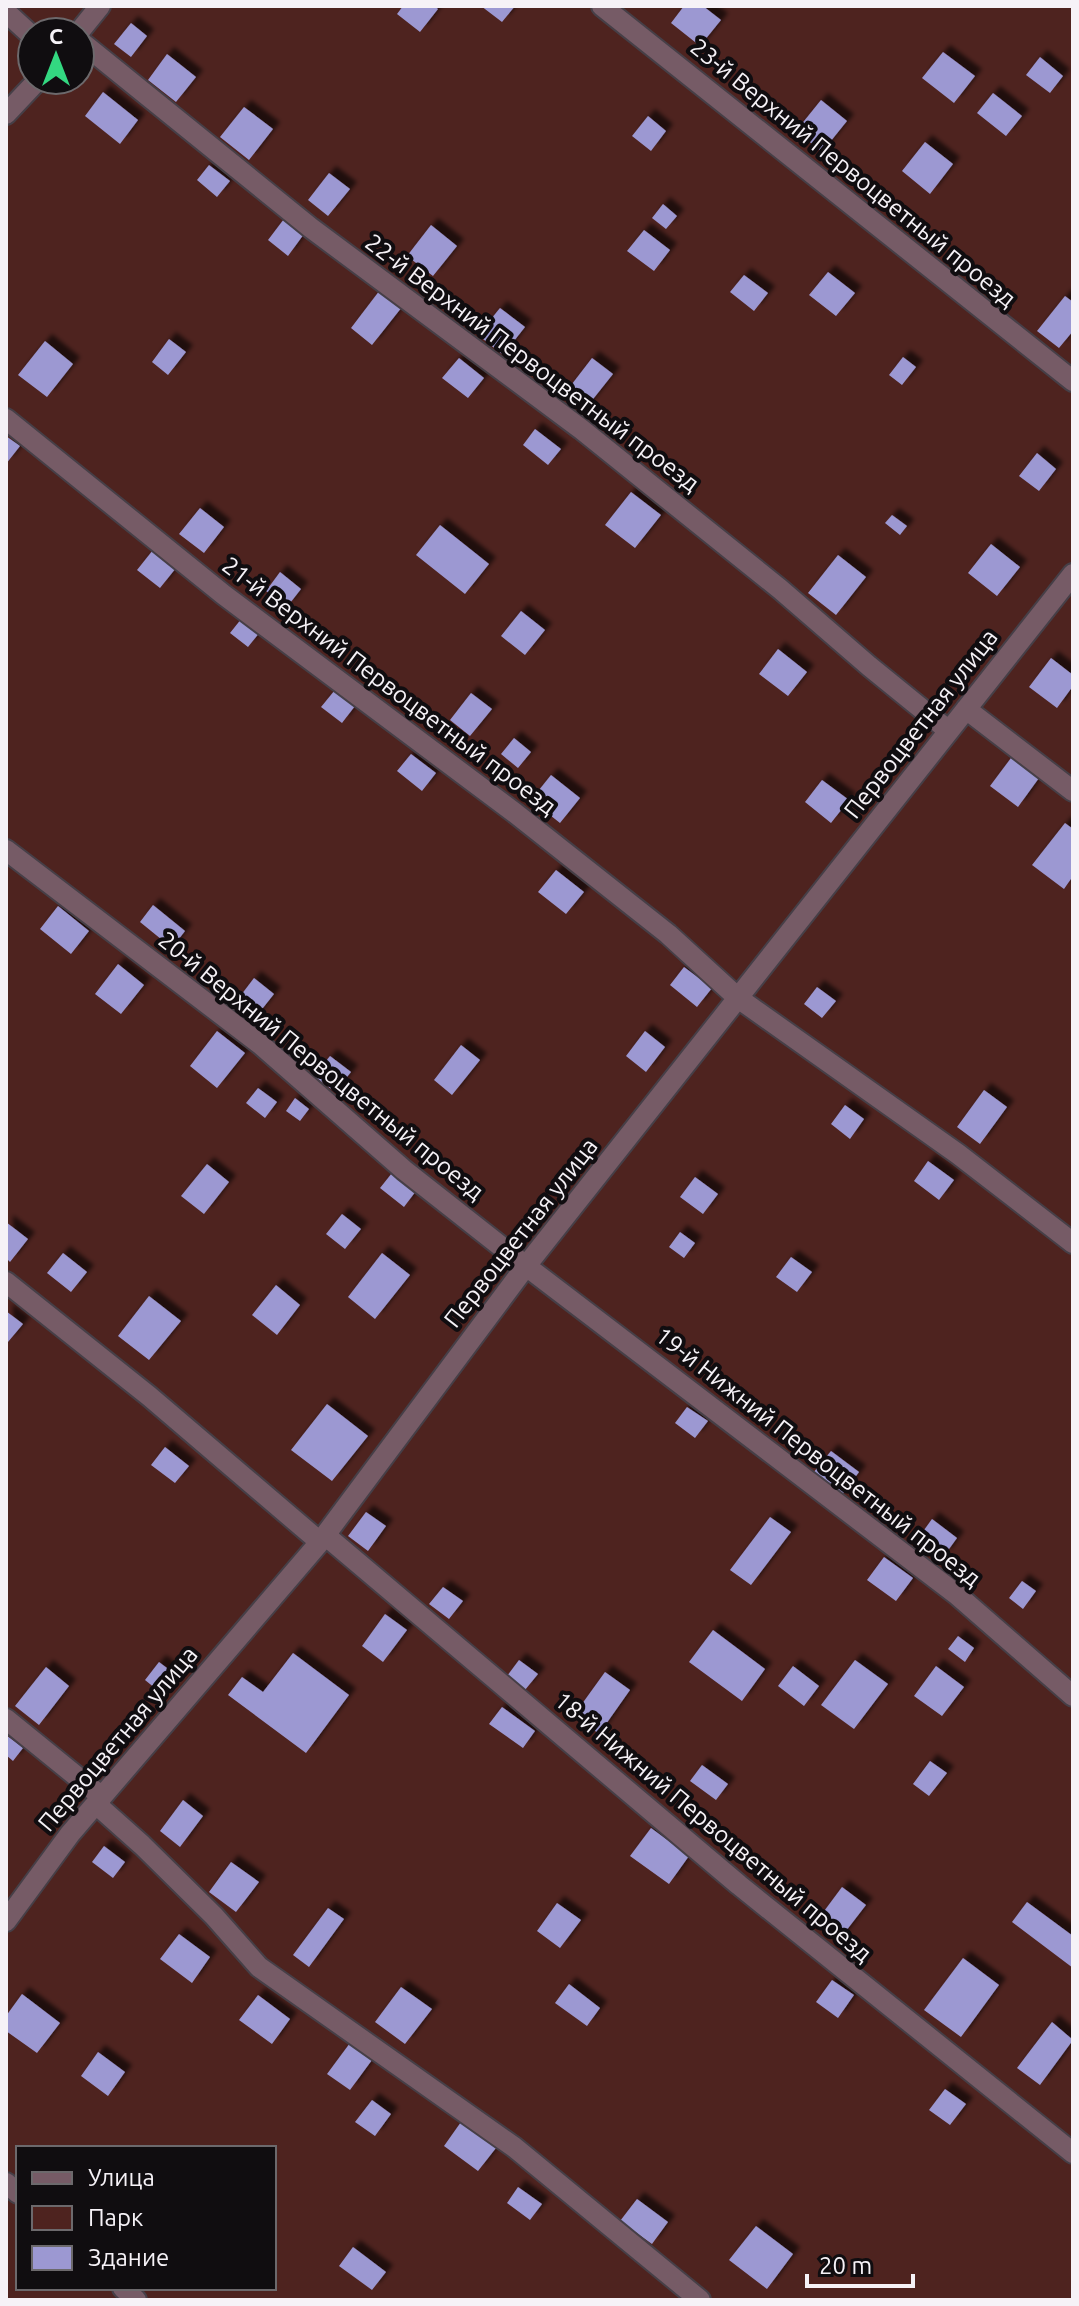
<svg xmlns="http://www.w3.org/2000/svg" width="1079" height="2306" viewBox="0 0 1079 2306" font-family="Ubuntu,sans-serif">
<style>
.green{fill:#4e231f;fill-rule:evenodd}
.building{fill:#9c98d2;filter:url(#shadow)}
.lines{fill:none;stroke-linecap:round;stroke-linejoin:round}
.minor-casing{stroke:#463f47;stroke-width:24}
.minor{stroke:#765b66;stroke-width:20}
.labels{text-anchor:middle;stroke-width:8;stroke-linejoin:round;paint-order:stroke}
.street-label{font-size:24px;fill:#f6f2f7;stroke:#100d10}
</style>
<defs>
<filter id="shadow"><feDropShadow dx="7" dy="-7" stdDeviation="2" flood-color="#0009"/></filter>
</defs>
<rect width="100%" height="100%" fill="#29222a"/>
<path class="green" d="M6 6H1073V2300H6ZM32 32H80V80H32ZM18 2148H274V2288H18Z"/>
<path class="building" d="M403 6H434L438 9 420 32 397 14Z
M481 6H515L502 22Z
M684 6H703L721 20 700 46 671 23Z
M131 23 147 36 131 57 114 44Z
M943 52 975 76 954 103 922 78Z
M167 54 196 77 176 102 148 80Z
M1040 57 1063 76 1050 93 1026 75Z
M103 92 138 120 120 144 85 116Z
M993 93 1022 116 1006 136 977 113Z
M821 100 847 121 822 152 796 131Z
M244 107 273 129 249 160 220 137Z
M648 116 666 131 651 151 632 136Z
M925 142 953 164 930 194 902 171Z
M209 165 230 181 217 197 197 180Z
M329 173 350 189 328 216 308 200Z
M663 204 677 216 666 229 652 218Z
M284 219 304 234 288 256 268 240Z
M431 225 457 246 433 276 407 256Z
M644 230 670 250 654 271 627 251Z
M828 272 855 293 836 316 809 295Z
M744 275 768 293 754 311 730 292Z
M380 290 402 307 372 345 351 328Z
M1065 296 1073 302V331L1059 348 1037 331Z
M500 308 525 327 503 355 478 335Z
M169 339 186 352 168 375 152 362Z
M45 341 73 364 47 397 18 375Z
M903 357 916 367 902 385 889 375Z
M459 358 484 378 468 398 442 378Z
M592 358 613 374 582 413 562 397Z
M535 429 561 449 548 465 523 445Z
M6 436 20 446 6 464Z
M1037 453 1056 469 1039 491 1019 476Z
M631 492 661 515 635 548 605 525Z
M200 508 224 527 204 553 179 534Z
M892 515 907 526 900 535 885 523Z
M440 525 489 564 465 594 416 555Z
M991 544 1020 567 997 596 968 573Z
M153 550 176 568 160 588 137 570Z
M838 555 866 577 836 615 808 593Z
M280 572 301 589 287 607 266 591Z
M521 611 545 630 525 655 501 636Z
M242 618 260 632 248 647 230 633Z
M778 649 807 672 788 696 759 674Z
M1051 658 1073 675V686L1057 708 1029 687Z
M335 690 355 706 342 723 321 707Z
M471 693 492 709 470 736 450 720Z
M514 738 531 752 518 768 501 754Z
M411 754 436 773 422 791 397 771Z
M1011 758 1039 778 1018 807 990 786Z
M551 775 580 798 560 823 531 800Z
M822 780 849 800 831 823 805 802Z
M1065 823 1073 829V876L1064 889 1032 865Z
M556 870 584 892 566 914 538 892Z
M153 905 185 931 172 948 140 922Z
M58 906 89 931 71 954 40 929Z
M118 964 144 985 121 1014 95 994Z
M684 967 712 988 697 1007 670 985Z
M254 978 274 994 255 1018 235 1003Z
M817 987 836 1001 822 1018 804 1004Z
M217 1031 245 1053 217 1088 190 1066Z
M645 1031 665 1047 646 1072 626 1056Z
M461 1045 480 1060 452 1095 434 1080Z
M330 1056 351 1072 335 1092 314 1076Z
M258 1088 277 1102 265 1118 246 1103Z
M984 1090 1007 1107 980 1144 957 1127Z
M295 1098 309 1109 300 1121 286 1111Z
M845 1105 864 1119 850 1139 831 1124Z
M928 1161 954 1180 939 1200 914 1181Z
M207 1164 229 1182 204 1214 181 1196Z
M392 1173 416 1191 404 1207 380 1188Z
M695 1177 718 1194 703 1214 680 1197Z
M342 1214 361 1229 345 1249 326 1234Z
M6 1222 28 1239 10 1262 6 1258Z
M680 1232 695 1243 684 1258 669 1247Z
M63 1253 87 1272 71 1292 47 1273Z
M382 1253 410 1275 375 1319 348 1297Z
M791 1257 812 1272 797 1292 776 1277Z
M276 1285 300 1305 277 1335 252 1315Z
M149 1296 181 1321 149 1360 118 1336Z
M6 1311 23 1324 8 1342 6 1341Z
M327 1404 368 1436 332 1481 291 1450Z
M687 1407 708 1421 695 1438 675 1423Z
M165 1447 189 1466 175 1483 151 1465Z
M831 1451 859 1472 842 1495 813 1473Z
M366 1512 386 1526 368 1551 348 1536Z
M770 1517 791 1532 751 1585 730 1570Z
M932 1519 957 1538 944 1556 919 1537Z
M884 1557 913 1578 896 1601 867 1580Z
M1022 1581 1036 1591 1023 1609 1009 1598Z
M443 1587 463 1601 449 1619 429 1604Z
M385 1614 407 1630 383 1662 362 1646Z
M713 1630 765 1669 742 1701 689 1662Z
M958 1636 974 1648 965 1662 948 1649Z
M293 1653 349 1695 306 1753 228 1695 242 1677 263 1692Z
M519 1660 538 1674 525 1690 507 1676Z
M855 1660 888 1684 854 1729 821 1705Z
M159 1662 176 1675 161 1693 145 1680Z
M793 1666 819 1686 804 1706 778 1686Z
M936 1666 964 1687 942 1716 914 1696Z
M46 1667 69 1686 39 1725 15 1706Z
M605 1672 630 1690 599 1734 574 1715Z
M502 1707 535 1731 523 1748 489 1724Z
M6 1735 23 1748 13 1761 6 1755Z
M930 1761 947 1773 929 1796 913 1784Z
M702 1765 728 1784 716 1800 690 1781Z
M183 1800 203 1816 180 1847 160 1831Z
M651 1828 689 1856 669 1884 630 1856Z
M104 1846 125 1862 113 1878 92 1862Z
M231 1862 259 1882 236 1912 209 1892Z
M842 1887 866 1905 839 1940 816 1922Z
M1027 1902 1073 1936V1968L1012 1922Z
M557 1903 581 1920 560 1948 537 1931Z
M328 1908 344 1919 309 1967 293 1955Z
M179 1934 210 1957 192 1983 160 1959Z
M963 1958 999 1985 961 2037 924 2010Z
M832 1980 854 1995 838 2018 816 2002Z
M569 1984 600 2008 587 2026 555 2003Z
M401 1987 432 2009 405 2044 375 2022Z
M22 1994 60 2023 37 2053 6 2031V2016Z
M258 1995 290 2019 272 2044 239 2020Z
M1052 2022 1073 2040 1040 2085 1017 2068Z
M350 2043 372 2060 350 2090 327 2074Z
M98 2052 125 2072 108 2096 81 2076Z
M945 2089 966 2104 950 2125 929 2110Z
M372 2100 391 2114 375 2136 355 2122Z
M461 2122 496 2148 478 2171 444 2146Z
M518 2187 542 2204 530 2220 507 2203Z
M637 2199 668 2222 652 2244 620 2221Z
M756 2226 793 2254 767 2289 729 2260Z
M353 2247 386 2272 372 2290 339 2266Z"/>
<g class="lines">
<g class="minor-casing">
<path id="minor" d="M602 6 1073 381
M6 12 32 36
M79 32 100 6
M80 41 311 228 581 429 780 589 869 666 949 731
M6 114 38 80
M6 419 224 595 515 813 668 934 738 998 958 1154 1073 1243
M966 709 1073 791
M6 850 260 1044 404 1170 526 1266 956 1594 1073 1696
M6 1282 149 1396 320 1542
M325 1535 739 1885 1073 2153
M6 1719 102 1797
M96 1804 142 1845 214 1916 259 1967 514 2147 700 2300
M6 1921 70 1834 320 1542 526 1266 1073 574
M6 2183 18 2193
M123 2288 136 2300"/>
</g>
<use href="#minor" class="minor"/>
</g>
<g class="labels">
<g class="street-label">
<text transform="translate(853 173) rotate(39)" y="8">23-й Верхний Первоцветный проезд</text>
<text transform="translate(532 363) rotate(37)" y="8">22-й Верхний Первоцветный проезд</text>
<text transform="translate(389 686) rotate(37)" y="8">21-й Верхний Первоцветный проезд</text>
<text transform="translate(921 724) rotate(-52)" y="8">Первоцветная улица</text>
<text transform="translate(321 1066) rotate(39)" y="8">20-й Верхний Первоцветный проезд</text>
<text transform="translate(521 1233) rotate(-52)" y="8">Первоцветная улица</text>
<text transform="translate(818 1457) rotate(38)" y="8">19-й Нижний Первоцветный проезд</text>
<text transform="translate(118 1739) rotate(-50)" y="8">Первоцветная улица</text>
<text transform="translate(713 1827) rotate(40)" y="8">18-й Нижний Первоцветный проезд</text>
</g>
</g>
<rect width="1079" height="2306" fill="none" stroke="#f6f2f7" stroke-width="16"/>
<rect x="16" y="2146" width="260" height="144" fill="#100d10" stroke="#6c696c" stroke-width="2"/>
<rect x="32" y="2172" width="40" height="12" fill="#765b66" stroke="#6c696c" stroke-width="2"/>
<text x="88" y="2186" font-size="24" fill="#f6f2f7">Улица</text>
<rect x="32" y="2206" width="40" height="24" fill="#4e231f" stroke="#6c696c" stroke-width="2"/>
<text x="88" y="2226" font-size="24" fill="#f6f2f7">Парк</text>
<rect x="32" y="2246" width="40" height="24" fill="#9c98d2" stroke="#6c696c" stroke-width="2"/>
<text x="88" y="2266" font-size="24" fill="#f6f2f7">Здание</text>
<g transform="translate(56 56)"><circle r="38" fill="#100d10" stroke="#6c696c" stroke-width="2"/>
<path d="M0-6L14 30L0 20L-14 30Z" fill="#33d881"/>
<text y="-12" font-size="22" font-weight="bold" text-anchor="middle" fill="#f6f2f7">С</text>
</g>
<path d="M807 2274v12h106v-12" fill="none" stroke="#f6f2f7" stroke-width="4"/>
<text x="819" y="2274" font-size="24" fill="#f6f2f7" stroke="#100d10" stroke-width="6" paint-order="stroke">20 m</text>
</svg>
